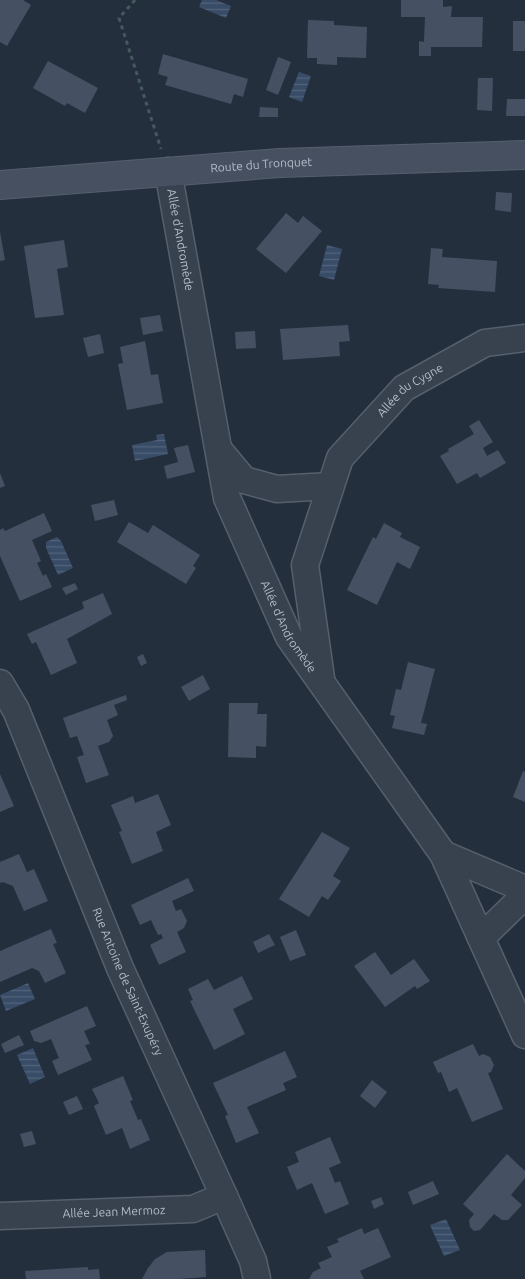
<svg xmlns="http://www.w3.org/2000/svg" width="525" height="1279" viewBox="0 0 525 1279" font-family="Ubuntu,sans-serif">
<style>
.water{fill:url(#water-rules)}
.building{fill:#455162}
.lines{fill:none;stroke-linecap:round;stroke-linejoin:round}
.street-casing{stroke:#565f6c;stroke-width:29}
.secondary-casing{stroke:#565f6c;stroke-width:30}
.path{stroke:#44595c;stroke-width:3;stroke-dasharray:4 4;stroke-linecap:butt}
.street{stroke:#38414e;stroke-width:26}
.secondary{stroke:#465061;stroke-width:28}
.labels{text-anchor:middle;stroke-width:4;stroke-linejoin:round;paint-order:stroke}
.street-label{font-size:12px;fill:#b4bcc9;stroke:#1d2633}
</style>
<defs>
<pattern id="water-rules" width="6" height="5" patternUnits="userSpaceOnUse" patternTransform="scale(1.25)"><rect width="6" height="5" fill="#394c67"/><path d="M0 2.5h6" fill="none" stroke="#53647b"/></pattern>
</defs>
<rect width="100%" height="100%" fill="#242f3e"/>
<path class="water" d="M202 0H216L231 6 226 18 199 7Z
M299 72 311 76 302 102 289 97Z
M327 245 342 249 334 280 319 276Z
M164 434 168 454 135 461 132 445 157 440 156 435Z
M57 537 61 541 73 568 58 575 46 548V542Z
M28 983 35 999 6 1011 0 995Z
M33 1048 45 1077 30 1084 17 1055Z
M446 1219 460 1250 444 1256 430 1225Z"/>
<path class="building" d="M0 0H23L31 5 7 46 0 42Z
M401 0H443V7L452 6 451 17H483L482 47H431V56H419V41L424 42 425 17H401Z
M308 20 334 21V25L367 27 366 58 337 57V65L317 64V58H307Z
M513 21H525V51H513Z
M163 54 248 79 243 97 234 94 231 104 165 85 168 77 158 74Z
M278 57 291 62 278 95 266 90Z
M48 61 98 88 85 113 67 103 65 106 33 88Z
M478 78H493L492 111 477 110Z
M507 99H525V116H506Z
M260 107 278 108V117H259Z
M496 192 512 193 511 212 495 210Z
M286 213 298 223 303 216 322 231 286 273 256 249Z
M0 232 5 260 0 261Z
M64 240 68 267 57 269 64 315 35 318 24 246Z
M431 248 443 249 442 257 497 261 495 292 438 288 439 285 428 284Z
M160 315 163 331 143 335 140 318Z
M348 325 350 341 339 342 340 356 283 360 280 329Z
M255 331 256 348 236 349 235 332Z
M100 334 104 353 88 357 83 338Z
M145 341 151 375 158 374 163 403 127 410 118 364 123 363 120 347Z
M479 420 493 442 483 448 487 456 498 450 506 463 480 478 477 473 457 484 440 456 449 451 448 449 474 434 469 426Z
M188 445 195 472 167 479 164 466 178 462 174 448Z
M0 473 5 486 0 488Z
M114 500 118 515 95 521 91 505Z
M44 513 52 531 32 540 41 561 37 563 43 576 46 574 52 587 20 601 0 556V530L3 528 5 531Z
M129 522 148 533 153 525 200 555 193 566 196 568 186 584 117 542Z
M384 523 402 533 400 537 420 547 410 569 397 562 377 605 347 590 373 537 376 539Z
M75 583 78 589 66 595 62 588Z
M103 593 112 614 67 639 77 663 51 675 36 642 32 644 27 634 83 609 84 608 82 602Z
M143 654 147 663 141 666 137 657Z
M408 662 435 669 421 723 427 724 424 735 392 728 395 716 390 715 396 689 401 690Z
M203 675 210 689 189 701 181 687Z
M126 695 127 700 114 705 118 715 107 720 113 736 109 742 98 746 109 775 86 783 77 757 84 755 77 736 70 738 63 718Z
M229 703H258L257 714H267L266 747 256 746V758L228 757Z
M523 771 525 772V802L513 797Z
M0 774 14 806 0 812Z
M158 794 171 825 156 832 163 851 132 864 119 832 122 831 111 805 133 796 135 803Z
M322 832 350 848 333 876 341 881 328 900 322 896 309 917 279 899Z
M19 854 27 872 34 869 48 901 24 911 13 886 3 882 0 883V862Z
M188 878 194 891 172 901 176 911 181 909 187 921 184 928 177 932 186 952 159 965 150 945 163 938 161 934 158 935 151 920 140 925 131 905Z
M51 929 57 943 53 944 66 973 45 983 39 971 32 968 0 982V951Z
M296 930 306 955 290 961 280 937Z
M269 934 275 945 258 953 253 942Z
M375 952 391 975 414 959 430 981 417 989 415 986 385 1007 354 966Z
M242 976 253 999 233 1009 245 1034 214 1050 190 1001 193 1000 188 989 208 979 214 990Z
M87 1006 96 1026 84 1031 90 1044 85 1045 92 1060 58 1075 52 1061 59 1058 51 1039 41 1043 34 1041 30 1031Z
M19 1035 24 1045 5 1053 1 1044Z
M473 1044 479 1056 483 1054 490 1057 494 1065 491 1072 488 1073 503 1109 472 1122 457 1088 449 1092 441 1072 438 1073 433 1062Z
M285 1051 297 1077 283 1083 286 1090 247 1107 259 1133 236 1143 225 1116 228 1115 213 1083Z
M123 1076 133 1100 130 1101 138 1120 141 1119 150 1140 130 1149 122 1128 106 1135 94 1106 99 1103 92 1089Z
M372 1080 387 1092 375 1108 360 1096Z
M77 1096 83 1109 69 1115 63 1102Z
M32 1131 36 1144 24 1147 20 1134Z
M330 1137 341 1163 329 1168 335 1183 340 1181 349 1204 325 1214 312 1183 297 1190 287 1167 299 1162 295 1152Z
M507 1154 525 1171V1178L511 1195 522 1205 508 1220H502L494 1214 480 1230 474 1231 470 1227 469 1220 474 1214 463 1204Z
M433 1181 439 1194 413 1205 408 1192Z
M381 1197 384 1204 374 1209 371 1201Z
M362 1228 364 1234 378 1228 391 1257 360 1271 364 1279H309L313 1272 321 1268 318 1263 332 1257 327 1247 339 1242 337 1239Z
M205 1250 206 1277 178 1279H142L148 1268 155 1259 167 1252Z
M88 1267V1270L99 1269 100 1279H26L25 1271Z"/>
<g class="lines">
<g class="street-casing">
<g id="street">
<path id="s1" d="M168 171 227 498 289 637 443 854 525 1035"/>
<path d="M219 450 244 480 277 489 330 486"/>
<path id="s2" d="M321 678 305 565 340 458 404 388 485 343 525 338"/>
<path id="s3" d="M0 683 16 710 120 968 224 1196 253 1261 257 1279"/>
<path d="M443 854 525 889"/>
<path d="M481 938 525 895"/>
<path id="s4" d="M0 1216 193 1209 224 1196"/>
</g>
</g>
<g class="secondary-casing">
<g id="secondary">
<path id="s5" d="M0 185 280 163 525 155"/>
</g>
</g>
<path class="path" d="M135 0 119 18 161 149"/>
<use href="#street" class="street"/>
<use href="#secondary" class="secondary"/>
</g>
<g class="labels">
<g class="street-label">
<text dy="4" stroke="none"><textPath href="#s5" startOffset="262">Route du Tronquet</textPath></text>
<text dy="4" stroke="none"><textPath href="#s1" startOffset="70">Allée d'Andromède</textPath></text>
<text dy="4" stroke="none"><textPath href="#s2" startOffset="325">Allée du Cygne</textPath></text>
<text dy="4" stroke="none"><textPath href="#s1" startOffset="475">Allée d'Andromède</textPath></text>
<text dy="4" stroke="none"><textPath href="#s3" startOffset="325">Rue Antoine de Saint-Exupéry</textPath></text>
<text dy="4" stroke="none"><textPath href="#s4" startOffset="114">Allée Jean Mermoz</textPath></text>
</g>
</g>
</svg>
